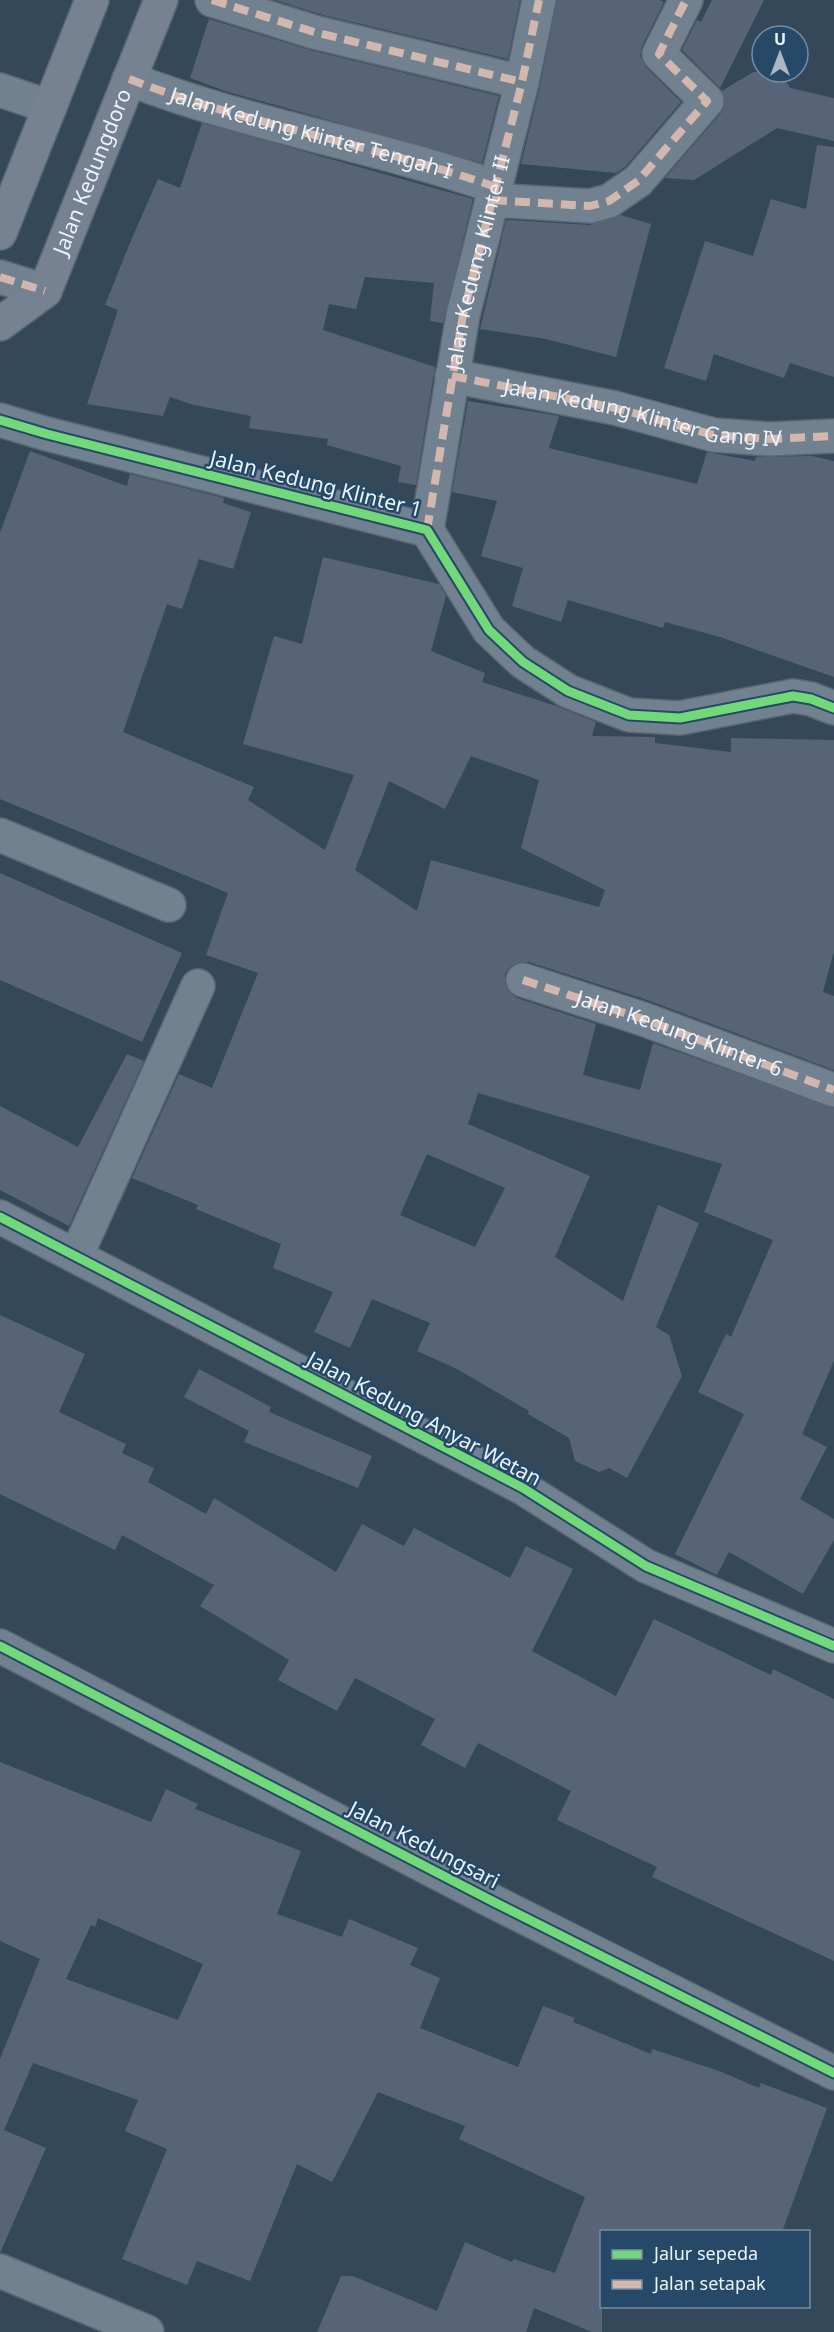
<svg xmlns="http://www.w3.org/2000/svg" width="834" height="2332" viewBox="0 0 834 2332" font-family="'Noto Sans',sans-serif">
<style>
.building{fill:#576478;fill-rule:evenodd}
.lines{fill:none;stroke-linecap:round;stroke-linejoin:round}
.minor-casing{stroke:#586671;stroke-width:36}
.major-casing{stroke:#586671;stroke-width:36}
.minor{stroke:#72818f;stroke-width:33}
.major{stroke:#768192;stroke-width:33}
.quiet{stroke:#d1b7ad;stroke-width:8;stroke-dasharray:15 8;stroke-linecap:butt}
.cycleway-casing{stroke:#264968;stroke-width:13}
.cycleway{stroke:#71d979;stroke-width:9}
.labels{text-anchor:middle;stroke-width:5;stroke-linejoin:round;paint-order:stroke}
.street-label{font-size:21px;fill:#ebf3fb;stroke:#264968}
</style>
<rect width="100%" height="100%" fill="#354859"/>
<path class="building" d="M275 0H520L508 59 319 14Z
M557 0H659L664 2 642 46 640 56 646 67 681 102 625 167 616 173 521 164 540 86Z
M712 0H764L720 88 682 50 697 20 701 22Z
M209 19 310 50 499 96 482 163 225 91 190 78Z
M753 72H780L790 88 834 98V141L777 128 694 180 665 178 721 113 725 104 722 91Z
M202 123 473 199 443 323 430 321 434 283 365 277 356 309 329 304 323 330 435 367 416 485 398 482 401 466 327 445 328 439 249 428 251 416 194 405 170 397 163 416 87 404 118 310 105 305 132 238 158 179 180 188Z
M817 145 834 147V377L790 363 784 378 714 354 706 381 664 368 705 241 753 256 771 199 806 209Z
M621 215 651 224 616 357 546 339 480 329 506 220 589 225Z
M468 401 559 416 549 448 697 484 707 452 755 461 756 457 812 456 834 461V677L720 637 665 622 663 628 568 600 561 622 512 606 523 568 481 556 497 501 452 492Z
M30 451 127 486 130 474 224 498 223 503 251 512 233 569 199 559 182 609 167 604 123 732 254 787 248 800 325 850 354 775 243 744 274 636 302 644 323 557 439 584 446 596 431 651 485 673 482 682 556 706 596 722 592 736 655 737V743L731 752V738L834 740V951L823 992 834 996V1070L650 1001 529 962H520L511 966 505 974V983L509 992 517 998 596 1024 583 1075 640 1090 653 1043 834 1108V1361L802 1434 827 1447 800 1499 834 1519V1540L803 1594 729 1552 717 1575 675 1554 744 1414 698 1392 726 1334 731 1337 773 1240 704 1212 722 1164 478 1093 468 1124 590 1176 555 1257 623 1301 658 1205 699 1223 656 1327 669 1335 682 1376 627 1478 609 1468 599 1472 575 1461 569 1438 528 1414 529 1411 457 1369 417 1351 430 1323 372 1299 350 1348 314 1332 333 1292 273 1268 281 1244 196 1209 198 1205 132 1178 179 1074 212 1088 258 973 206 955 228 893 0 799V533ZM471 756 539 780 521 848 605 890 599 907 431 860 417 911 355 870 389 781 445 809ZM427 1154 505 1188 475 1247 400 1215Z
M0 873 182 953 142 1042 0 980Z
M127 1054 144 1061 69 1226 0 1190V1106L78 1147Z
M0 1315 85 1354 59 1412 126 1444 122 1453 154 1468 148 1482 206 1514 214 1498 336 1572 362 1524 404 1546 414 1528 510 1578 526 1546 573 1569 532 1651 616 1696 654 1619 771 1675 773 1669 834 1699V1961L652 1877 657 1867 557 1820 571 1791 478 1743 465 1768 421 1745 435 1719 355 1678 337 1711 278 1680 289 1660 200 1606 214 1585 122 1535 115 1550 0 1494Z
M199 1369 271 1407 269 1412 372 1456 358 1488 244 1442 249 1431 184 1397Z
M0 1762 151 1822 166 1789 198 1804 195 1809 301 1851 277 1914 342 1937 349 1919 418 1948 410 1965 440 1978 420 2028 518 2067 543 2006 575 2018 573 2022 651 2054 652 2049 719 2071 759 2088 761 2083 827 2108 782 2232H602V2332H592L534 2308 526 2332H317L341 2276H353L437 2311 465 2242 512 2262 514 2259 555 2273 585 2197 459 2139 465 2126 378 2092 332 2182 297 2164 250 2281 197 2261 187 2285 122 2259 167 2149 125 2131 138 2100 33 2063 4 2130 46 2148 0 2253V2059L40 1959 0 1941ZM98 1918 203 1964 178 2020 66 1979 91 1925 95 1927Z"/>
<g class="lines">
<g class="minor-casing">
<g id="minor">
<path d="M212 0 314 32 522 82"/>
<path id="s1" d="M129 79C248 125 375 145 496 187"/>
<path d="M0 90 50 107"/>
<path d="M492 200 590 206 609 201 638 181 707 101 659 54 686 0"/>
<path d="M0 277 45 291"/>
<path id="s2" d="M452 376 615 408 714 435 769 439 834 436"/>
<path d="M0 420 47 434 427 530 489 630 523 662 568 691 629 715 680 718 793 696 811 699 834 708"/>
<path id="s3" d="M427 530 463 315 522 82 539 0"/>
<path d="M0 835 169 905"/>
<path id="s4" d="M523 980 643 1019 834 1090"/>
<path d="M0 1217 523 1488 646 1566 834 1646"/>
<path d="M77 1254 198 986"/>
<path d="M0 1646 494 1902 834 2073"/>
<path d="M0 2271 147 2332"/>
</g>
</g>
<g class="major-casing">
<g id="major">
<path d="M0 233 92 0"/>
<path id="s5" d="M0 324 45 291 161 0"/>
</g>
</g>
<use href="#minor" class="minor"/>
<use href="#major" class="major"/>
<path class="quiet" d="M212 0 314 32 522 82
M129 79C248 125 375 145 496 187
M492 200 590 206 609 201 638 181 707 101 659 54 686 0
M0 277 45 291
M452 376 615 408 714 435 769 439 834 436
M427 530 463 315 522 82 539 0
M523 980 643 1019 834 1090"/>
<g class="cycleway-casing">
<path id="cycleway" d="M0 420 47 434 427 530 489 630 523 662 568 691 629 715 680 718 793 696 811 699 834 708
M0 1217 523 1488 646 1566 834 1646
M0 1646 494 1902 834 2073"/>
</g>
<use href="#cycleway" class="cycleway"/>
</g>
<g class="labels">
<g class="street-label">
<text dy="7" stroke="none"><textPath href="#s1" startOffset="190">Jalan Kedung Klinter Tengah I</textPath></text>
<text dy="7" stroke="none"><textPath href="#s5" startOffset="184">Jalan Kedungdoro</textPath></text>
<text dy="7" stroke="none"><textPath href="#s3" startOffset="272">Jalan Kedung Klinter II</textPath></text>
<text dy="7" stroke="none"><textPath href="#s2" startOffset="195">Jalan Kedung Klinter Gang IV</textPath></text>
<text transform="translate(316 484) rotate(14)" y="7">Jalan Kedung Klinter 1</text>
<text dy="7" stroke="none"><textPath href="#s4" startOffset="165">Jalan Kedung Klinter 6</textPath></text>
<text transform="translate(424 1419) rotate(28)" y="7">Jalan Kedung Anyar Wetan</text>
<text transform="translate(424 1845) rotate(27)" y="7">Jalan Kedungsari</text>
</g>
</g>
<rect x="600" y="2230" width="210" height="78" fill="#264968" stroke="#758da3" stroke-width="1.5"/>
<rect x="612" y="2250" width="30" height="9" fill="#71d979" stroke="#758da3" stroke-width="1.5"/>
<text x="654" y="2260" font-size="18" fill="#ebf3fb">Jalur sepeda</text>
<rect x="612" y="2280" width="30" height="9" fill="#d1b7ad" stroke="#758da3" stroke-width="1.5"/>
<text x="654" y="2290" font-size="18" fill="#ebf3fb">Jalan setapak</text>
<g transform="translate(780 54)"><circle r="28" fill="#264968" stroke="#758da3" stroke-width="1.5"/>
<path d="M0-4.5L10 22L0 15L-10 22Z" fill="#abb7c2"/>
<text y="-9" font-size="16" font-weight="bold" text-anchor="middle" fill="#ebf3fb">U</text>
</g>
</svg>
